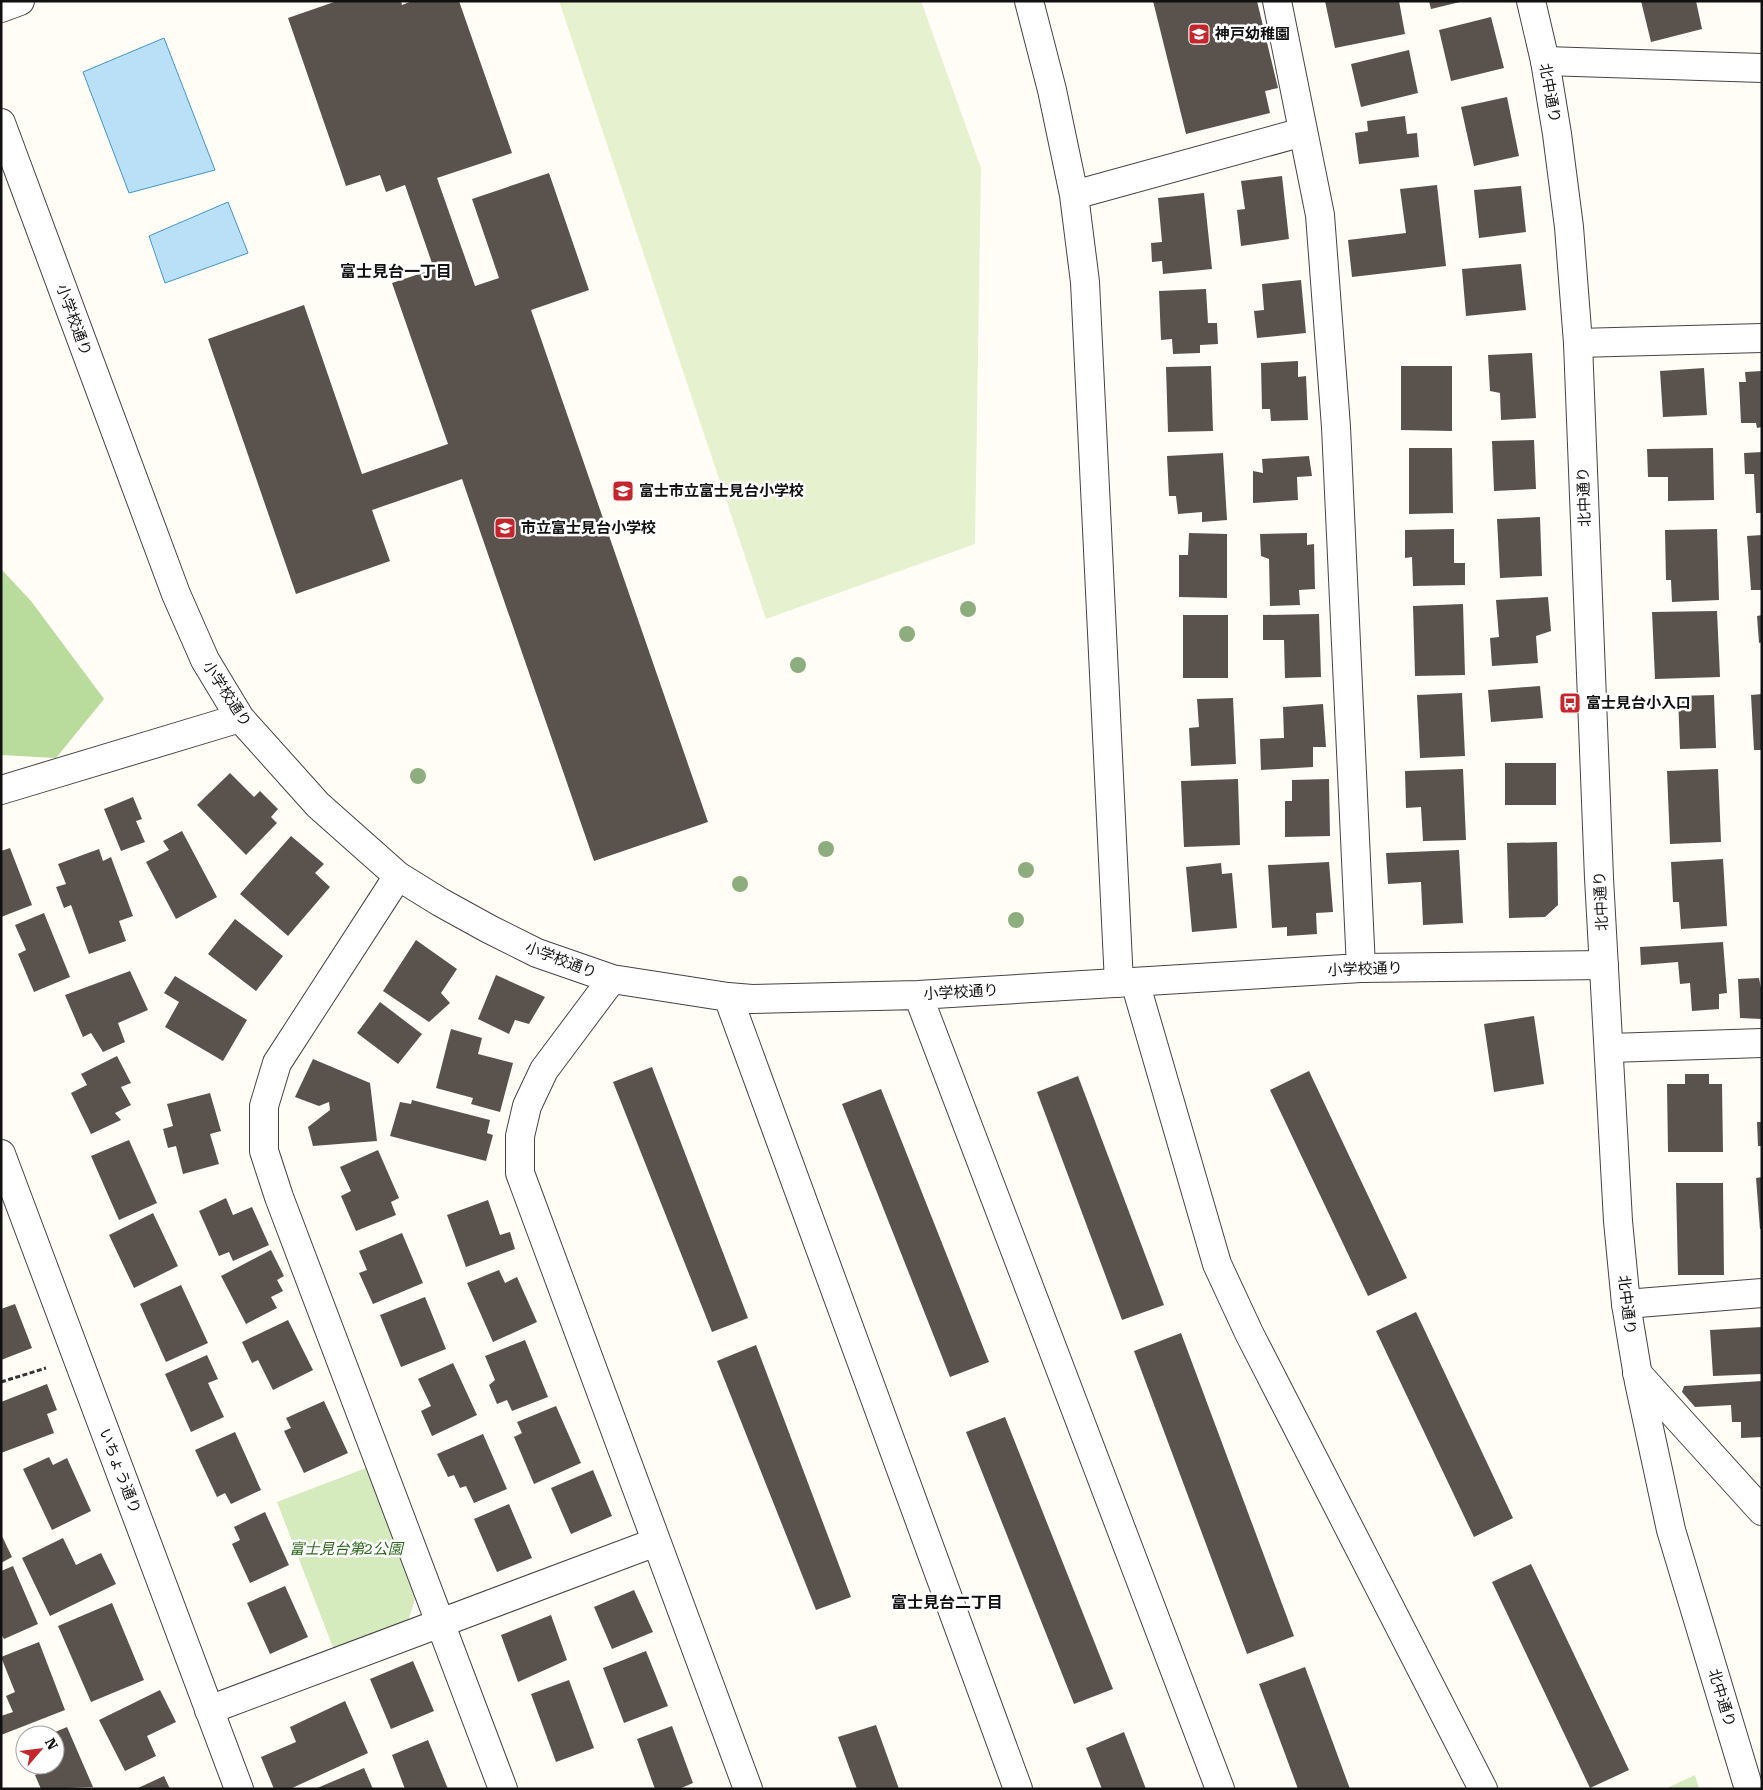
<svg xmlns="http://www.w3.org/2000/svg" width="1763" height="1790" viewBox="0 0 1763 1790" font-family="'Roboto Serif','Noto Sans JP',serif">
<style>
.green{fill:#d5ebbd}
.forest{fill:#b9dc9c}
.pitch{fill:#e6f2cf}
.water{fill:#b9e0f7;stroke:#3f96cf}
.building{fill:#5a524d}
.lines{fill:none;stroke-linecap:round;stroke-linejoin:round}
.minor-casing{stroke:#444;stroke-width:30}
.tertiary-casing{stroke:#444;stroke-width:30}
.path{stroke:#333;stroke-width:3;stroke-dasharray:5 2.5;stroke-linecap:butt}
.minor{stroke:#fff;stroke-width:28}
.tertiary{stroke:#fff;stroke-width:28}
.tree{fill:#8dad7f}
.labels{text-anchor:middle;stroke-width:5;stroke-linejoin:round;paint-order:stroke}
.poi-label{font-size:15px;font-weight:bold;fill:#111;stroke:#fff;text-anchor:start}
.street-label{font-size:15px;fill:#111;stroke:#fff}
.park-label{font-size:15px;font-style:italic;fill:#2f6b1f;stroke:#fff}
.neighbourhood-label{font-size:16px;font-weight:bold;fill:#111;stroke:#fff}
</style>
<rect width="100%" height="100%" fill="#fffdf5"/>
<path class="green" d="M366 1468 416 1596 408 1621 334 1650 277 1502Z
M1695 1775 1699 1789H1665Z"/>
<path class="forest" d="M1 569 31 601 104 699 56 758 1 755Z"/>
<path class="pitch" d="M559 1H921L981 168 975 544 766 619Z"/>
<path class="water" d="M164 38 215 170 129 193 83 72Z
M228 202 248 253 165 283 149 236Z"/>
<path class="building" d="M337 1H401L402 5 412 1H459L512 153 437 178 475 286 499 278 472 199 549 173 589 290 531 310 708 822 594 861 462 479 372 510 390 561 296 594 208 339 304 305 362 474 448 444 392 283 434 269 405 185 386 192 380 175 346 186 288 18Z
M1153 1H1257L1278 88 1265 91 1270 113 1186 134Z
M1325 1H1399L1405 34 1335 48Z
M1429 1H1460V2L1431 9Z
M1641 1H1696L1702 29 1651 42Z
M1491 17 1504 68 1451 81 1439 30Z
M1409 50 1418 93 1361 107 1351 64Z
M1507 97 1519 156 1474 166 1461 107Z
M1405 116 1407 134 1417 133 1419 157 1359 164 1355 133 1368 131 1367 121Z
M1282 176 1289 239 1241 246 1237 210 1245 209 1241 181Z
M1437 185 1446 266 1352 277 1348 240 1406 233 1400 189Z
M1521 186 1526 232 1479 238 1474 190Z
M1204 193 1212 269 1163 274 1162 261 1152 262 1151 243 1162 242 1158 198Z
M1521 264 1526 310 1466 316 1462 269Z
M1301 280 1306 333 1257 338 1254 311 1264 310 1262 284Z
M1206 289 1208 323H1217L1218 344 1200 345V353L1173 354 1172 339 1161 340 1159 291Z
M1532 353 1536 418 1501 420 1500 393 1490 391 1488 355Z
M1298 361V377L1306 376 1308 420 1271 421 1270 409H1262L1261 363Z
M1211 366 1213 431 1168 432 1166 367Z
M1401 366H1452V431L1401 430Z
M1704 368 1707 415 1663 417 1660 371Z
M1762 371V427L1757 428 1756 423H1741L1739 382H1746L1745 372Z
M1534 440 1536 489 1494 491 1492 441Z
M1409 448H1452L1453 513 1409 514Z
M1713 448 1714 500 1668 501V477H1648L1647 449Z
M1762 452V513H1756L1754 474H1745L1744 453Z
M1223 453 1227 520 1202 522V512L1178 514 1176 496H1169L1167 456Z
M1309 456 1312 476 1297 477 1298 500 1253 503V471L1263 473 1262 459Z
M1540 517 1542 576 1500 578 1497 519Z
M1454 529V563H1465V585L1413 586 1412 557 1405 558V530Z
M1717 529 1719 600 1672 602 1671 580H1666L1665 530Z
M1189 533 1227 534V598L1179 597V555H1188Z
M1307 533V545L1314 544 1315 589 1299 590 1300 605 1270 606 1269 559 1261 556 1260 534Z
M1762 535V590H1751L1747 536Z
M1548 597 1551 631 1536 636 1538 663 1492 666 1490 638 1499 637 1496 600Z
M1463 604 1465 675 1415 676 1413 606Z
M1717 611 1720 677 1655 679 1652 612Z
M1319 614 1321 677 1285 678 1284 640H1263V615Z
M1183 615H1228V678H1183Z
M1762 615V642L1759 643 1757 616Z
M1540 686 1543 718 1491 722 1488 690Z
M1462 693 1465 756 1420 758 1417 695Z
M1762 694V750H1754L1751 695Z
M1714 695 1716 748 1680 749 1678 696Z
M1233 698 1236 764 1191 766 1189 728 1199 727 1197 699Z
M1323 704 1326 747H1313V767L1261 770 1260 739 1284 738 1283 707Z
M1505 763H1556V805H1505Z
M1463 769 1466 840 1423 841 1421 807 1406 808 1405 771Z
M1718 769 1721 842 1670 844 1667 771Z
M230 773 254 797 260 791 278 809 271 817 277 823 246 855 197 805Z
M1238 779 1240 845 1184 847 1181 781Z
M1329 779 1330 836 1285 837V801H1292V780Z
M133 797 142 819 136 821 145 842 121 851 104 809Z
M182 831 217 897 176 919 146 862 169 850 163 841Z
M291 836 324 864 315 873 330 887 288 936 240 894Z
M1557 842 1558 905 1545 917 1509 918 1507 843Z
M10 848 32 905 1 917V851Z
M99 849 103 861 111 857 133 916 119 921 126 941 89 954 71 905 64 908 56 887 66 884 58 864Z
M1459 850 1463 923 1423 925 1421 882 1388 884 1386 853Z
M1723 859 1727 926 1681 929 1679 902H1673L1671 862Z
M1329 862 1333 912 1316 913 1317 934 1287 936V927L1272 928 1268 865Z
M1221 863 1222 874 1232 873 1237 928 1192 932 1186 867Z
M44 913 70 977 34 992 18 954 26 950 15 925Z
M235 919 283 956 256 991 208 954Z
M416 940 457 969 441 993 450 1003 429 1022 383 991Z
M1723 942 1727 993 1719 994V1009L1692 1011 1690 983 1680 984 1678 962 1641 965 1640 947Z
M130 971 148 1010 118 1023 125 1042 103 1052 91 1033 83 1037 65 995Z
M496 975 545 997 529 1024 515 1020 509 1034 478 1019Z
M175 976 247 1020 223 1061 165 1027 179 1002 164 993Z
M1759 978 1762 993V1019L1740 1018 1738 979Z
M380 1002 422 1034 398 1064 357 1033Z
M1534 1016 1544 1084 1494 1092 1484 1024Z
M451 1029 482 1038 478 1054 513 1063 500 1112 471 1104 473 1098 436 1088Z
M117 1056 131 1083 121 1087 131 1105 115 1113 121 1120 91 1134 71 1093 87 1085 81 1074Z
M313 1059 370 1083 377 1141 313 1146 308 1127 330 1110 329 1102 319 1106 295 1097Z
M652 1067 748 1318 712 1332 613 1082Z
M1309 1071 1407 1278 1368 1296 1270 1090Z
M1685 1074H1709V1084H1722L1723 1152H1668L1667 1084H1685Z
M1078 1076 1164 1305 1122 1320 1037 1092Z
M881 1089 989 1362 950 1377 842 1104Z
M210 1093 221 1131 210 1134 219 1164 183 1174 176 1146 168 1148 163 1129 173 1126 167 1104Z
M412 1100 490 1120 487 1133 493 1135 486 1161 390 1136 400 1102 411 1104Z
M1757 1122H1762V1146H1758Z
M129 1140 157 1203 119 1220 91 1156Z
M378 1150 399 1198 391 1202 396 1215 356 1231 341 1196 351 1191 340 1167Z
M1762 1177V1229H1760L1756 1178Z
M1676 1183H1723L1724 1275H1678Z
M226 1198 233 1215 252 1207 269 1245 233 1261 229 1252 219 1256 199 1211Z
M488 1200 500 1235 510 1232 515 1249 466 1267 447 1215Z
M153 1213 178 1266 134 1288 109 1235Z
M402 1233 423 1283 373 1304 359 1273 367 1270 359 1251Z
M271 1250 284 1276 277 1280 283 1291 271 1297 277 1308 246 1324 221 1276Z
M499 1270 505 1283 517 1277 537 1322 493 1342 467 1283Z
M181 1285 208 1343 166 1362 140 1304Z
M425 1297 446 1349 401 1367 380 1315Z
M15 1304 32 1348 1 1360V1309Z
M1416 1312 1513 1518 1474 1537 1376 1331Z
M288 1320 313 1370 273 1390 258 1360 252 1363 242 1342Z
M1762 1327V1374L1713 1376 1710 1330Z
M1181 1333 1294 1636 1247 1654 1134 1351Z
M525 1340 548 1397 512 1411 507 1400 497 1404 489 1385 495 1380 485 1356Z
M756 1345 851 1597 816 1610 717 1361Z
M207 1355 218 1379 208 1383 224 1417 191 1432 165 1374Z
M453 1363 477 1415 432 1436 421 1411 431 1406 418 1379Z
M1762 1381V1437L1741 1438V1422H1732L1731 1405 1695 1407 1682 1392 1684 1386Z
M47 1384 57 1410 47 1414 54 1433 1 1453V1402Z
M324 1401 348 1453 304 1473 284 1431 291 1428 286 1418Z
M556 1406 581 1463 534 1484 514 1437 522 1433 517 1422Z
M1005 1417 1113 1689 1074 1704 966 1432Z
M235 1432 261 1490 231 1504 225 1493 217 1497 195 1450Z
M483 1434 507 1489 474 1503 466 1486 460 1488 454 1475 448 1477 437 1454Z
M49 1457 53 1465 67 1458 91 1511 52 1530 23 1469Z
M593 1470 612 1516 571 1534 551 1488Z
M509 1504 532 1558 497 1572 474 1519Z
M265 1512 289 1565 250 1583 232 1544 240 1540 234 1527Z
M1 1534 12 1557 1 1563Z
M63 1538 76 1565 101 1553 116 1584 50 1616 22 1558Z
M1531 1564 1629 1770 1590 1788 1492 1582Z
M13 1566 38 1624 4 1639 1 1634V1571Z
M285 1586 308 1637 270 1654 247 1603Z
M634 1590 653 1632 612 1649 594 1607Z
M112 1603 144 1680 91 1702 58 1626Z
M551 1615 567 1660 518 1682 501 1635Z
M39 1642 65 1710 1 1735V1716L13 1712 6 1696 15 1692 1 1657Z
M646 1651 668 1706 624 1723 603 1668Z
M413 1661 434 1711 391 1729 370 1679Z
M1305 1667 1350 1789H1298L1259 1684Z
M569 1680 594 1748 556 1762 531 1694Z
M160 1690 176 1722 147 1736 156 1756 125 1771 99 1720Z
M345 1701 368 1753 290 1789H274L261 1757 296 1742 290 1727Z
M876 1725 899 1789H857L838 1737Z
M672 1726 693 1783 679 1789H655L637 1739Z
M67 1727 93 1787 41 1789 35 1775 46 1770 43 1765H55V1735H48Z
M1124 1732 1146 1789H1102L1086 1748Z
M428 1740 448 1789H405L392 1755Z
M364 1768 373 1789H315Z
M164 1776 170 1789H136Z"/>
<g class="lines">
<g class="minor-casing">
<path id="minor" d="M1029 1 1052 90 1074 195 1085 282 1119 983
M1277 1 1320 215 1336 427 1361 968
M1 8 20 1
M1545 61 1762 68
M1 123 176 594 205 660 240 718 318 805 398 876 440 902 489 929 537 953 612 979 728 997 752 999 918 995 1361 968 1604 965
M1074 195 1303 132
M1578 343 1762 338
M1 790 240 718
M398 876 277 1063 264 1106V1151L279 1197 503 1789
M612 979 544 1070 527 1106 520 1136V1173L748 1789
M1135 982 1217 1264 1249 1333 1483 1789
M918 995 1220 1789
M728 997 1018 1789
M1610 1048 1762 1043
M1626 1304 1762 1293
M1637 1373 1762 1511
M209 1710 656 1542"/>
</g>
<g class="tertiary-casing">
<path id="tertiary" d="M1531 1 1545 61 1557 134 1569 227 1578 343 1599 878 1618 1221 1626 1304 1639 1382 1671 1530 1749 1789
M1 1154 239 1789"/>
</g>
<path class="path" d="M1 1382 46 1368"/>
<use href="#minor" class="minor"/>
<use href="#tertiary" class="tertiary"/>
</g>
<g class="tree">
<circle cx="968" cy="609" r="8"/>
<circle cx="907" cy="634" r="8"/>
<circle cx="798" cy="665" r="8"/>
<circle cx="418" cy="776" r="8"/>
<circle cx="826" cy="849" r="8"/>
<circle cx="1026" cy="870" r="8"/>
<circle cx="740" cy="884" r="8"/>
<circle cx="1016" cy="920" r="8"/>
</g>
<defs>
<g id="school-square" transform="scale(1.125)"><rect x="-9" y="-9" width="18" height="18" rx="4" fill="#c4262e" stroke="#fff"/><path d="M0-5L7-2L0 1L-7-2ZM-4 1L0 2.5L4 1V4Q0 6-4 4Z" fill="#fff"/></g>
<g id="bus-square" transform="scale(1.125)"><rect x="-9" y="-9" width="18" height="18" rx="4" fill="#c4262e" stroke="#fff"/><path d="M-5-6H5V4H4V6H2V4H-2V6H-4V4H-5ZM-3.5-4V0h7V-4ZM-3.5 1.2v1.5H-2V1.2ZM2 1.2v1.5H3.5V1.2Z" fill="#fff"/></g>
</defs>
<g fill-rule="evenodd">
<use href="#school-square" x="1199" y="34"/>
<use href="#school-square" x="623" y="491"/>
<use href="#school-square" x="505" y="528"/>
<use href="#bus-square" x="1570" y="703"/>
</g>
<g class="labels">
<g class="poi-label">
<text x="1215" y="39">神戸幼稚園</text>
<text x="639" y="496">富士市立富士見台小学校</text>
<text x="521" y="533">市立富士見台小学校</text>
<text x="1586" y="708">富士見台小入口</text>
</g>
<g class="street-label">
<text transform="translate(1550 93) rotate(80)" y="5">北中通り</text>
<text transform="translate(74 320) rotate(70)" y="5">小学校通り</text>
<text transform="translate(1584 497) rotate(-92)" y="5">北中通り</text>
<text transform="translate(227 694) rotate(57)" y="5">小学校通り</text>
<text transform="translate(1601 901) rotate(-93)" y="5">北中通り</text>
<text transform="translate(561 960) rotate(21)" y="5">小学校通り</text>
<text transform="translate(1365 969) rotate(-2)" y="5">小学校通り</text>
<text transform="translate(961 992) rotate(-3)" y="5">小学校通り</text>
<text transform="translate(1627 1305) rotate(83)" y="5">北中通り</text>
<text transform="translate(120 1471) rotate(69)" y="5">いちょう通り</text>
<text transform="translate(1722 1698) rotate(73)" y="5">北中通り</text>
</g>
<g class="park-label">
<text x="346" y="1554">富士見台第2公園</text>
</g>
<g class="neighbourhood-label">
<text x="396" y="277">富士見台一丁目</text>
<text x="947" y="1608">富士見台二丁目</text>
</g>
</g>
<rect width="1763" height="1790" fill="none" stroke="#111111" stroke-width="5"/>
<g transform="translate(40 1750) rotate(62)"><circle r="24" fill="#ffffff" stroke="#a0a0a0"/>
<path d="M0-4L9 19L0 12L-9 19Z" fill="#c4262e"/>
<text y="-8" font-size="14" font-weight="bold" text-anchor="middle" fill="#111111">N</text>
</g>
</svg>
